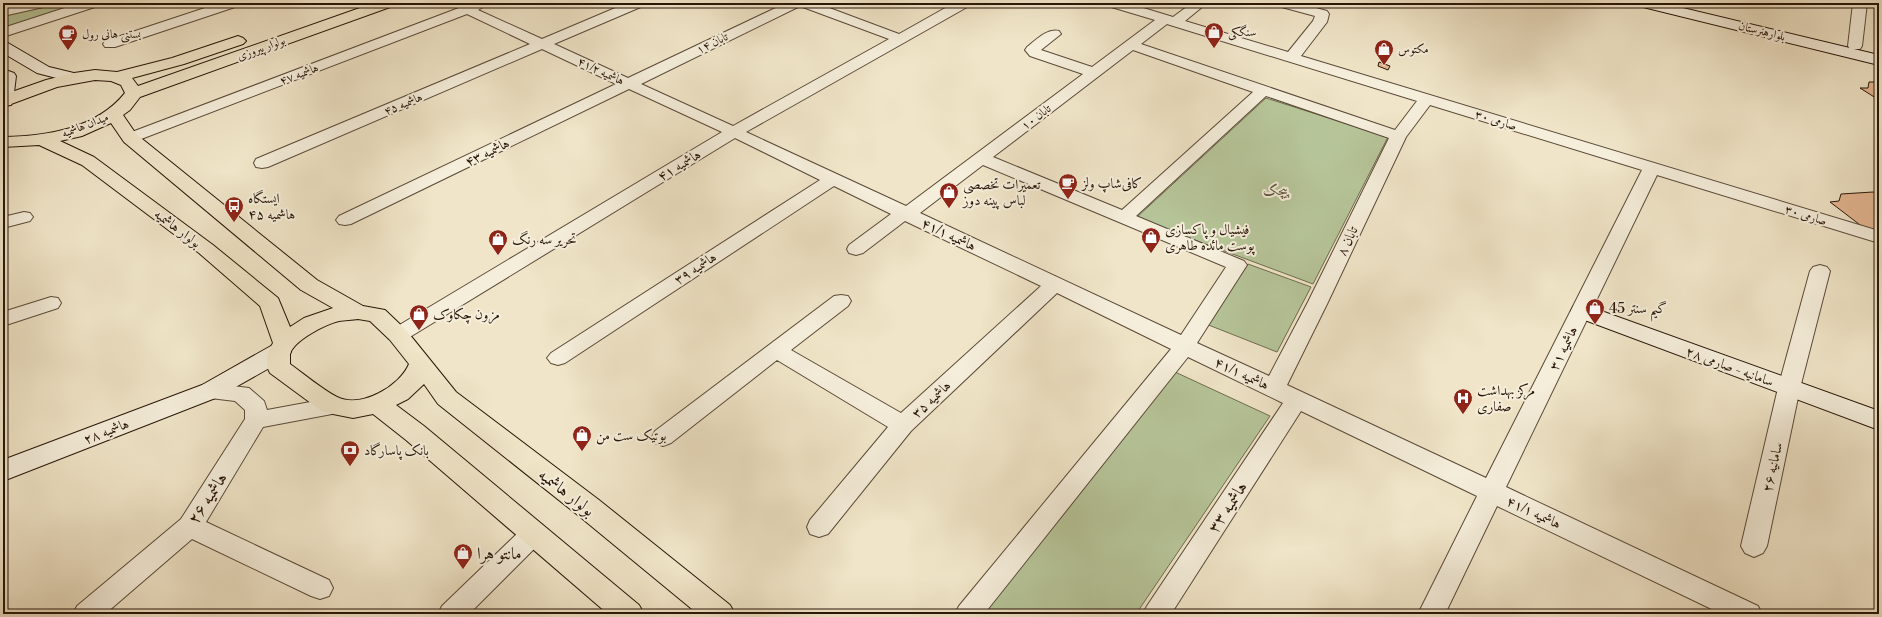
<svg xmlns="http://www.w3.org/2000/svg" width="1882" height="617" viewBox="0 0 1882 617" font-family="'Libre Bodoni',Amiri,serif">
<style>
.green{fill:#b6c599;stroke:#6f6d50}
.building{fill:#e6b792;stroke:#281508}
.lines{fill:none;stroke-linecap:round;stroke-linejoin:round}
.street-casing{stroke:#5a4938;stroke-width:2}
.secondary-casing{stroke:#281508;stroke-width:2}
.primary-casing{stroke:#281508;stroke-width:2}
.street{fill:#f5eedb;fill-rule:evenodd}
.secondary{fill:#f5eedb;fill-rule:evenodd}
.primary{fill:#f0e5c8;fill-rule:evenodd}
.labels{text-anchor:middle;stroke-width:4;stroke-linejoin:round;paint-order:stroke}
.far-street-label{font-size:12px;fill:#281508;stroke:#f5eedb}
.far-poi-label{font-size:12px;fill:#281508;stroke:#f5eedb;text-anchor:start}
.street-label{font-size:14px;fill:#281508;stroke:#f5eedb}
.poi-label{font-size:14px;fill:#281508;stroke:#f5eedb;text-anchor:start}
.park-label{font-size:14px;font-style:italic;fill:#5a533b;stroke:#f5eedb}
.near-street-label{font-size:17px;fill:#281508;stroke:#f5eedb}
.near-poi-label{font-size:17px;fill:#281508;stroke:#f5eedb;text-anchor:start}
</style>
<rect width="100%" height="100%" fill="#f0e5c8"/>
<filter id="stains"><feTurbulence type="fractalNoise" baseFrequency=".005" numOctaves="4"/><feColorMatrix values="0 0 0 0 .2 0 0 0 0 .09 0 0 0 0 .02 0 0 0 .5 -.17"/></filter>
<radialGradient id="worn" r=".72"><stop offset=".6" stop-color="#630" stop-opacity="0"/><stop offset="1" stop-color="#630" stop-opacity=".3"/></radialGradient>
<path class="green" d="M53 3H87L3 29V15Z
M1266 98 1388 137 1313 284 1136 218Z
M1248 264 1311 287 1277 352 1206 324Z
M1175 372 1270 416 1136 614H980Z"/>
<path class="building" d="M1379 62 1390 66 1388 70 1378 66Z
M1869 82H1879V100L1860 88H1868Z
M1873 192 1879 194V233L1872 234 1830 202 1839 201 1841 194Z"/>
<g class="lines">
<g class="street-casing">
<path id="street" d="M25 3H50L48 6 3 16V8Z
M80 3H100L98 6 3 37V28Z
M220 3H240L238 6 115 47H105L103 44 105 41Z
M472 3H484L486 5 478 10 542 39 627 3H645L643 6 554 44 628 78 786 3H816L899 34 954 3H971L969 6 746 132 906 206 1083 74 1030 56 1025 50 1027 47C1036 40 1047 28 1059 31L1061 34 1041 50 1092 67 1155 20 1108 6 1106 3H1127L1173 17 1192 3H1207L1185 21 1288 52 1313 21 1315 16 1278 6 1276 3H1298L1327 11 1329 14 1327 22 1301 56 1879 231V243L1657 175 1506 487 1758 606 1762 614H1722L1497 506 1445 614H1418L1477 496 1301 411 1171 614H1143L1147 606 1283 403 1188 357 984 614H955L959 606 1171 349 1057 293 911 431 828 534 819 537 810 534 807 527 810 520 888 427 777 360 671 443 663 446 655 443 652 437 655 431 834 296 841 295 848 296 851 301 848 306 791 350 901 413 1041 286 905 221 863 253 856 255 849 253 847 249 849 245 891 214 834 186 565 363 558 365 551 363 547 358 551 353 820 180 735 138 405 340 398 342 391 340 388 335 391 330 722 132 629 89 351 224 345 225 339 224 336 220 339 216 616 84 542 49 268 167 262 168 256 167 254 163 256 159 530 44 467 14 136 141 130 143 124 141 122 138 124 135ZM800 6 889 39 733 126 641 84ZM1167 24 1170 25 1417 101 1395 130 1141 44ZM1133 50 1253 92 1122 210 993 157ZM1266 96 1389 138 1308 302 1269 376 1197 343 1247 265 1244 261 1136 216ZM1430 105 1642 170 1486 478 1287 385 1328 302 1406 137ZM983 165 1226 267 1181 335 920 213Z
M1853 3H1867L1862 46 1860 49H1850L1848 46Z
M24 212 30 213 33 217 30 221 3 228V217Z
M1820 265 1827 267 1830 271 1800 388 1767 546 1763 553 1754 557 1745 553 1741 546 1778 388 1810 271 1813 267Z
M51 297 58 298 61 303 58 308 3 326V312Z
M210 383 249 388 264 401 267 410 332 398 340 400 343 406 340 412 332 414 263 427 206 522 329 580 333 588 329 596 320 599 311 596 192 539 105 614H73L77 606 181 519 245 419V410L235 401 202 397 199 391 202 385Z
M534 523 543 526 547 533 543 540 469 614H438L442 606 525 526Z"/>
</g>
<g class="secondary-casing">
<path id="secondary" d="M1637 3H1662L1879 55V65L1639 6Z
M3 41 8 43 49 67 82 75 84 78 82 81 76 83 37 73 3 53Z
M3 69 14 73 16 76 13 101 11 105 3 106Z
M1582 304 1879 411V430L1574 316 1571 311 1574 306Z
M279 344 287 346 291 352 287 358 218 397 3 481V460L202 385 271 346Z"/>
</g>
<g class="primary-casing">
<path id="primary" d="M374 3H395L393 6 140 97 130 110 123 115 136 134 317 280 363 306 385 310 406 330 456 392 599 500 730 605 735 614H698L579 516 438 404 424 384 408 399 396 405 424 426 639 605 644 614H608L406 440 373 414 353 418 323 412 270 373C264 363 267 352 273 343L260 306 199 253 82 165 39 145 3 147V137C47 136 96 129 125 93L121 85 111 81 95 80 57 87 3 107V96L9 93 46 80 74 73 95 70 117 72 172 58 238 36 243 38 246 41 243 44 184 64 132 78 138 86ZM111 123 124 142 301 290 333 308 304 318 290 327 278 298 213 245 94 157 60 141 82 136ZM358 319 370 321 390 340 409 364C400 386 361 409 337 397 323 390 304 374 290 364 290 361 290 357 290 354 294 340 326 324 339 321 345 320 352 320 358 319Z"/>
</g>
<use href="#street" class="street"/>
<use href="#secondary" class="secondary"/>
<use href="#primary" class="primary"/>
</g>
<defs>
<g id="shop-pin" transform="scale(1)"><path d="M0 17L-7.5 6A9.5 9.5 0 1 1 7.5 6Z" fill="#8f2418" stroke="#f5eedb"/><path d="M-5-2.5h2.3a2.7 3.5 0 0 1 5.4 0H5L5.5 6h-11ZM-1.5-2.5h3a1.5 2.3 0 0 0-3 0Z" fill="#fff"/></g>
<g id="cafe-pin" transform="scale(1)"><path d="M0 17L-7.5 6A9.5 9.5 0 1 1 7.5 6Z" fill="#8f2418" stroke="#f5eedb"/><path d="M-5.5-4.5H6V0H3Q3 3.5 0 3.5H-2.5Q-5.5 3.5-5.5 0ZM3-3.2v2h1.7v-2ZM-6 4.5H4V6H-6Z" fill="#fff"/></g>
<g id="bus-pin" transform="scale(1)"><path d="M0 17L-7.5 6A9.5 9.5 0 1 1 7.5 6Z" fill="#8f2418" stroke="#f5eedb"/><path d="M-5-6H5V4H4V6H2V4H-2V6H-4V4H-5ZM-3.5-4V0h7V-4ZM-3.5 1.2v1.5H-2V1.2ZM2 1.2v1.5H3.5V1.2Z" fill="#fff"/></g>
<g id="hospital-pin" transform="scale(1)"><path d="M0 17L-7.5 6A9.5 9.5 0 1 1 7.5 6Z" fill="#8f2418" stroke="#f5eedb"/><path d="M-5-5h3v3.5h4V-5h3V5h-3V1.5h-4V5h-3Z" fill="#fff"/></g>
<g id="bank-pin" transform="scale(1)"><path d="M0 17L-7.5 6A9.5 9.5 0 1 1 7.5 6Z" fill="#8f2418" stroke="#f5eedb"/><path d="M-6-4H6V4H-6ZM0-2.3a2.3 2.3 0 1 0 0 4.6a2.3 2.3 0 1 0 0-4.6Z" fill="#fff"/></g>
</defs>
<g fill-rule="evenodd">
<use href="#shop-pin" x="1214" y="32"/>
<use href="#cafe-pin" x="68" y="34"/>
<use href="#shop-pin" x="1384" y="49"/>
<use href="#cafe-pin" x="1068" y="183"/>
<use href="#shop-pin" x="949" y="192"/>
<use href="#bus-pin" x="234" y="206"/>
<use href="#shop-pin" x="1151" y="237"/>
<use href="#shop-pin" x="498" y="239"/>
<use href="#shop-pin" x="1595" y="308"/>
<use href="#shop-pin" x="419" y="314"/>
<use href="#hospital-pin" x="1463" y="398"/>
<use href="#shop-pin" x="582" y="435"/>
<use href="#bank-pin" x="350" y="450"/>
<use href="#shop-pin" x="463" y="553"/>
</g>
<g class="labels">
<g class="far-street-label">
<text transform="translate(1762 31) rotate(14)" y="4">بلوارهنرستان</text>
<text transform="translate(712 43) rotate(-26)" y="4">تابان ۱۴</text>
<text transform="translate(261 48) rotate(-20)" y="4">بولوار پیروزی</text>
<text transform="translate(601 71) rotate(25)" y="4">هاشمیه ۴۱/۲</text>
<text transform="translate(299 74) rotate(-21)" y="4">هاشمیه ۴۷</text>
<text transform="translate(403 104) rotate(-23)" y="4">هاشمیه ۴۵</text>
<text transform="translate(1036 117) rotate(-37)" y="4">تابان ۱۰</text>
<text transform="translate(1496 120) rotate(17)" y="4">صارمی ۳۰</text>
<text transform="translate(85 125) rotate(-21)" y="4">میدان هاشمیه</text>
<text transform="translate(1806 215) rotate(17)" y="4">صارمی ۳۰</text>
</g>
<g class="far-poi-label">
<text x="1228" y="36">سنگکی</text>
<text x="82" y="38">بستنی هانی رول</text>
<text x="1398" y="53">مکتوس</text>
</g>
<g class="street-label">
<text transform="translate(487 152) rotate(-26)" y="5">هاشمیه ۴۳</text>
<text transform="translate(679 165) rotate(-31)" y="5">هاشمیه ۴۱</text>
<text transform="translate(178 228) rotate(37)" y="5">بولوار هاشمیه</text>
<text transform="translate(949 234) rotate(25)" y="5">هاشمیه ۴۱/۱</text>
<text transform="translate(1347 241) rotate(-65)" y="5">تابان ۸</text>
<text transform="translate(695 268) rotate(-33)" y="5">هاشمیه ۳۹</text>
<text transform="translate(1563 348) rotate(-64)" y="5">هاشمیه ۳۱</text>
<text transform="translate(1730 366) rotate(20)" y="5">سامانیه - صارمی ۲۸</text>
<text transform="translate(1242 373) rotate(25)" y="5">هاشمیه ۴۱/۱</text>
<text transform="translate(931 399) rotate(-43)" y="5">هاشمیه ۳۵</text>
<text transform="translate(106 431) rotate(-21)" y="5">هاشمیه ۲۸</text>
<text transform="translate(1772 467) rotate(-77)" y="5">سامانیه ۲۶</text>
<text transform="translate(1534 512) rotate(25)" y="5">هاشمیه ۴۱/۱</text>
</g>
<g class="poi-label">
<text x="1082" y="188">کافی‌شاپ ولز</text>
<text x="963" y="189">تعمیرات تخصصی<tspan x="963" dy="16">لباس پینه دوز</tspan></text>
<text x="248" y="203">ایستگاه<tspan x="248" dy="16">هاشمیه ۴۵</tspan></text>
<text x="1165" y="234">فیشیال و پاکسازی<tspan x="1165" dy="16">پوست مائده طاهری</tspan></text>
<text x="512" y="244">تحریر سه رنگ</text>
<text x="1609" y="313">گیم سنتر 45</text>
<text x="433" y="319">مزون چکاوک</text>
<text x="1477" y="395">مرکز بهداشت<tspan x="1477" dy="16">صفاری</tspan></text>
<text x="596" y="440">بوتیک ست من</text>
<text x="364" y="455">بانک پاسارگاد</text>
</g>
<g class="park-label">
<text x="1276" y="195">پیچک</text>
</g>
<g class="near-street-label">
<text transform="translate(567 492) rotate(38)" y="6">بولوار هاشمیه</text>
<text transform="translate(207 498) rotate(-57)" y="6">هاشمیه ۲۶</text>
<text transform="translate(1227 507) rotate(-57)" y="6">هاشمیه ۳۳</text>
</g>
<g class="near-poi-label">
<text x="477" y="559">مانتو هرا</text>
</g>
</g>
<rect width="1882" height="617" fill="none" stroke="#f0e5c8" stroke-width="16"/>
<rect x="4" y="4" width="1874" height="609" fill="none" stroke="#281508" stroke-width="2"/>
<rect x="8" y="8" width="1866" height="601" fill="none" stroke="#281508"/>
<rect width="100%" height="100%" filter="url(#stains)"/>
<rect width="100%" height="100%" fill="url(#worn)"/>
</svg>
